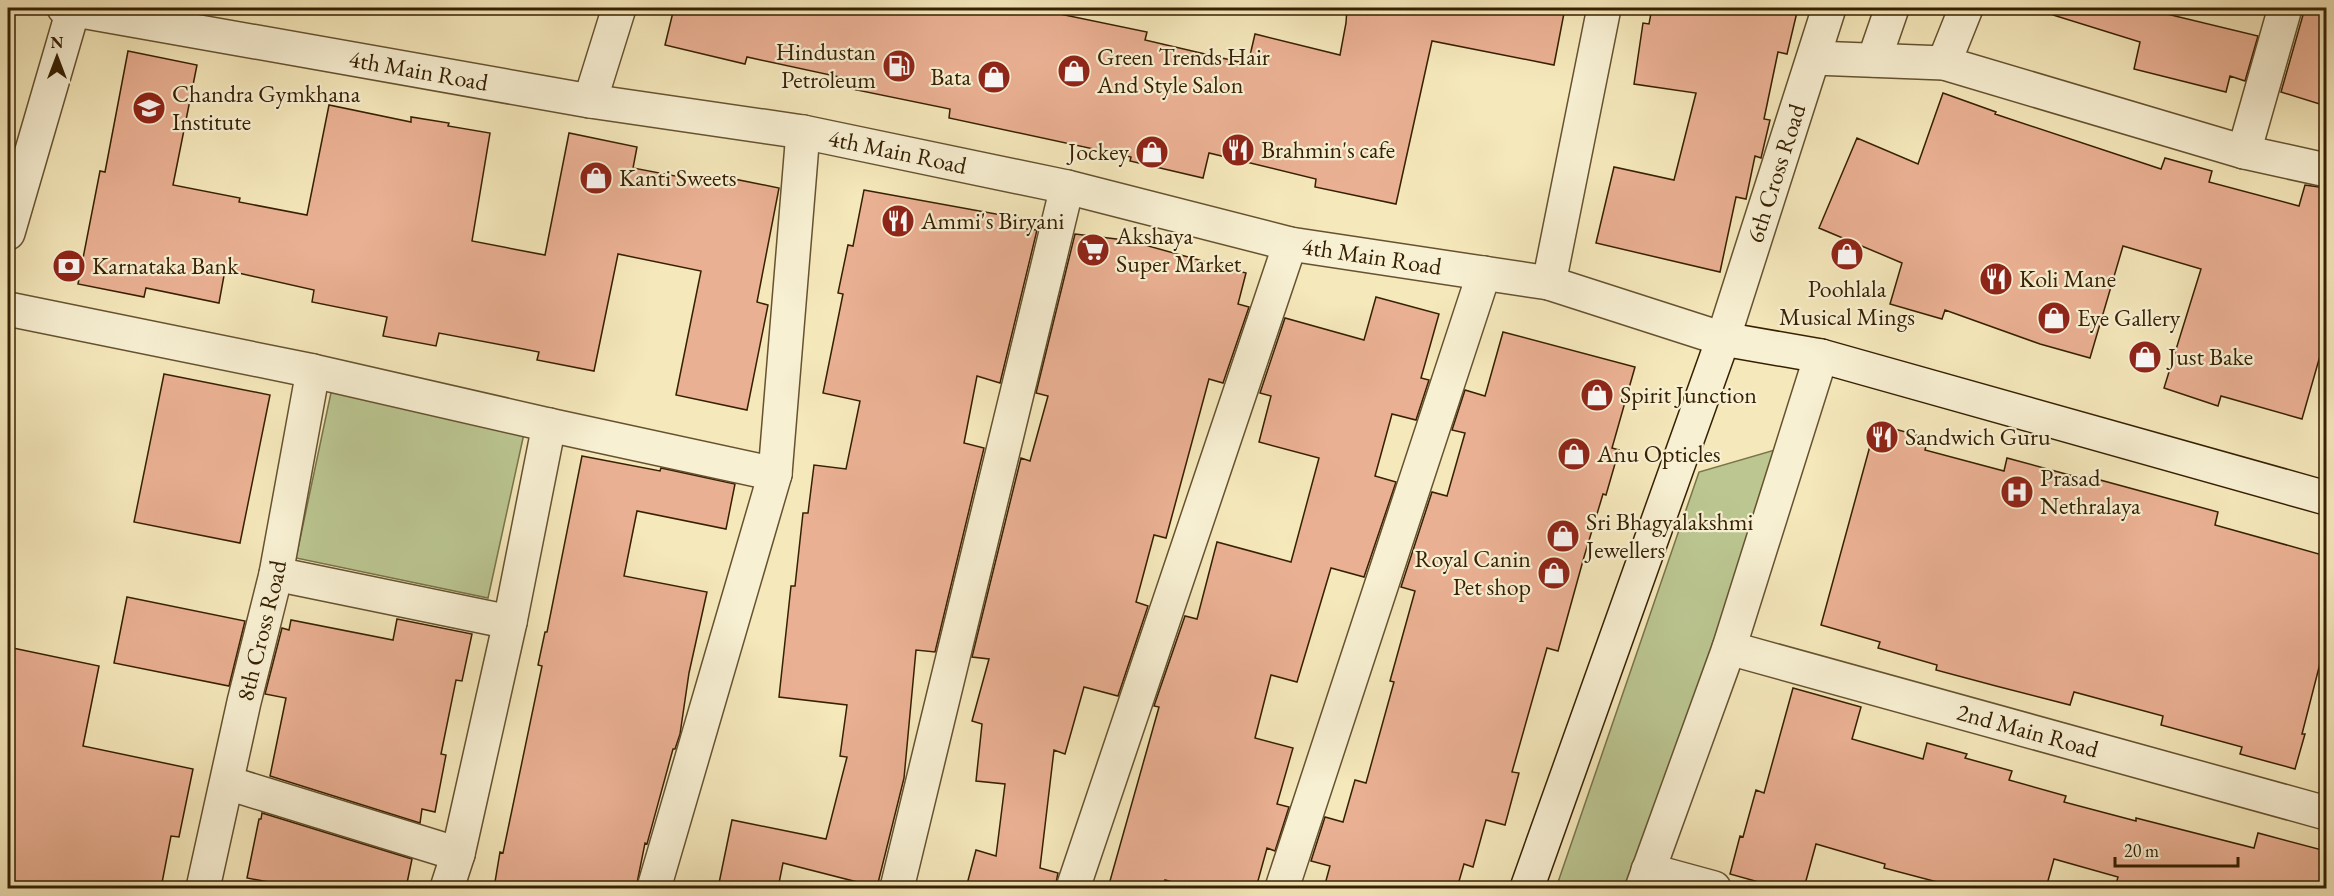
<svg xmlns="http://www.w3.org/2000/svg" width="2334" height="896" viewBox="0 0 2334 896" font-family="'EB Garamond',serif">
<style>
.green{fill:#bbc691;stroke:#78734a;stroke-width:1.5}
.building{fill:#eab093;stroke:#362002;stroke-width:1.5}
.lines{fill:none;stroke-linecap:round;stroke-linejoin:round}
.minor-casing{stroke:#665230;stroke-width:36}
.tertiary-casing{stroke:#665230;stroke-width:36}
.secondary-casing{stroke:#362002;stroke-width:36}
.minor{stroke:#f8f0d3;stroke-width:33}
.tertiary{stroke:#f8f0d3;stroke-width:33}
.secondary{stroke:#f8f0d3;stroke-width:33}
.labels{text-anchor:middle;stroke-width:4.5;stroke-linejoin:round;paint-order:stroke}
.poi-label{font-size:24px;fill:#362002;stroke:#f8f0d3;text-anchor:start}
.street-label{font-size:24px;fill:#362002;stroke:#f8f0d3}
</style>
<rect width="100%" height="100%" fill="#f5e8bb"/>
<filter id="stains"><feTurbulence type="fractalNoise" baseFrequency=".00333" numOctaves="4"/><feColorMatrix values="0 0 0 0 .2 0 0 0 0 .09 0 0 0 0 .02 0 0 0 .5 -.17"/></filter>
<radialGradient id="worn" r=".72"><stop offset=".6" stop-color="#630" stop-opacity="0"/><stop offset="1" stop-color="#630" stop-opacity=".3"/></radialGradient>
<path class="green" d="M332 388 525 429 488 598 296 558Z
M1785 447 1636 888H1556L1699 472Z"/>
<path class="building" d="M674 8H1031L1147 32 1145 40 1248 64 1255 34 1340 55 1346 23 1347 8H1565L1554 65 1432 41 1396 204 1315 187 1316 179 1209 153 1203 178 1130 161 1131 157 949 118 950 109 847 88 849 79 747 57 745 64 665 45Z
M1652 8H1798L1787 54 1778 52 1764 119 1770 120 1761 158 1755 156 1746 199 1736 197 1720 272 1596 243 1614 167 1674 180 1696 93 1634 84 1643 23 1649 24Z
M2054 8H2142L2258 36 2245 81 2230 76 2226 92 2134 69 2140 42 2053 15Z
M2305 8H2326V106L2281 92Z
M128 51 197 65 173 185 240 198 239 202 307 215 329 105 411 122V117L449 123 448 126 490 133 472 241 545 255 569 133 637 147 633 168 727 186 729 178 779 188 757 302 768 305 747 410 676 395 701 271 618 254 594 371 537 360 539 352 439 333 436 346 383 336 387 317 312 302 314 290 225 270 219 303 146 288 144 297 78 284 100 171 105 172Z
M1943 93 1996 112 1995 114 2161 169 2165 158 2212 171 2209 182 2299 206 2305 185 2326 188V335L2302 419 2221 396 2218 406 2164 388 2201 269 2123 246 2090 358 2040 344 1945 310 1942 319 1890 304 1902 263 1819 228 1857 138 1918 164Z
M864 190 1018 218 1016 228 1037 230 1000 383 977 376 964 443 984 448 935 652 916 650 904 778 877 887 783 863 778 888H718L732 820 826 839 847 757 840 756 847 705 779 697 791 586H795L803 513H808L814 465 846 469 860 401 823 393 843 294 838 293 848 245 853 246Z
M1075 234 1141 242V244L1246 273 1238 304 1249 307 1223 383 1209 379 1166 538 1154 535 1136 602 1148 606 1118 696 1084 687 1065 754 1054 750 1040 868 1058 873 1055 888H966L976 850 996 856 1005 784 976 781 982 724 972 721 989 659 972 657 1021 458 1030 461 1048 396 1036 393Z
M1376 297 1439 314 1421 378 1429 380 1416 420 1392 414 1375 476 1396 482 1364 577 1331 568 1297 682 1271 675 1255 738 1293 748 1277 804 1289 807 1275 851 1267 848 1256 888H1194L1165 880 1162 888H1108L1159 707 1154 706 1185 616 1197 619 1217 542 1291 562 1319 458 1259 442 1271 396 1260 393 1285 318 1364 340Z
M1503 332 1635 367 1612 448 1619 450 1606 495 1603 494 1584 557 1558 651 1547 648 1512 772 1519 773 1505 825 1486 820 1473 867 1464 864 1457 888H1324L1330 866 1311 861 1325 817 1343 822 1355 780 1366 783 1394 682 1390 681 1415 591 1401 587 1432 492 1447 496 1465 433 1452 430 1465 390 1485 396Z
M164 374 270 395 240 543 134 522Z
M1876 424 1928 438 1925 450 2004 471 2007 458 2088 480 2089 477 2218 512 2215 525 2326 556V640L2302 734H2305L2295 769 2240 754 2242 747 2161 725 2163 716 2074 692 2070 705 1996 686 1936 670 1937 665 1878 648 1880 642 1821 625Z
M582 456 660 471 661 468 735 484 726 529 637 511 624 576 707 592 689 673 680 734 675 749H673L647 844 645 843 636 888H494L500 852 503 853 542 666 538 665 545 632H547Z
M127 597 245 621 229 686 114 663Z
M397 619 472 634 462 681 456 680 441 754 446 755 435 812 422 809 420 823 270 776 286 698 265 694 282 628 289 630 291 620 393 640Z
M8 647 99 666 83 746 193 769 179 837 171 836 161 888H8Z
M1793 688 1861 707 1852 739 1923 759 1927 743 1967 754 1965 758 2012 771 2009 780 2066 796 2064 802 2136 821V818L2254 848 2258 833 2326 851V888H2115L2118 877 2054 859 2046 888H1960L1884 868 1885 864 1816 844 1804 888H1780L1730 874 1740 836 1743 837 1756 790 1764 793Z
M262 813 412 859 406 888H301L247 878 259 819H261Z"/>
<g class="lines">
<g class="minor-casing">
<g id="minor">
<path d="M1814 58 1944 63 2244 152 2326 170"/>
<path d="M1874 60 1892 8"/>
<path d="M1944 63 1966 8"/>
<path d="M590 101 619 8"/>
<path d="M2244 152 2285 8"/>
<path d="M1549 283 1604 8"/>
<path d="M8 309 313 371 549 425 775 474"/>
<path d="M276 574 510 622"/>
<path id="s1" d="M1729 648 2326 813"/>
<path d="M228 783 458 854"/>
<path d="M1648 870 1714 888"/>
<path id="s2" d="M203 888 244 702 276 574 313 371"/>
<path d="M447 888 458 854 510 622 549 425"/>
<path d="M654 888 775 474 803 132"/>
<path d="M897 888 1067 187"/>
<path d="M1073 888 1290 244"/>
<path d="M1282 888 1484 273"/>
<path d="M1642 888 1729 648 1821 356"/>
</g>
</g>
<g class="tertiary-casing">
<g id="tertiary">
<path id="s3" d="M64 8 590 101 803 132 1067 187 1290 244 1549 283 1723 339 1829 8"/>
<path d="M8 233 73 10"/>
</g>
</g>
<g class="secondary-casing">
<path id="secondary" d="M1527 888 1723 339 1821 356 2326 498"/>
</g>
<use href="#minor" class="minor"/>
<use href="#tertiary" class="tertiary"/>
<use href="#secondary" class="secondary"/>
</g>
<defs>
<g id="fuel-disc" transform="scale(1.725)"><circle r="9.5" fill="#8f2418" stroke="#f8f0d3"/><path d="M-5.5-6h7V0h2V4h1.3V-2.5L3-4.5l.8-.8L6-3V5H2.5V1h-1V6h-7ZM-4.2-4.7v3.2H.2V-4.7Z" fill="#fff"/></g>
<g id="shop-disc" transform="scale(1.725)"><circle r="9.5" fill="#8f2418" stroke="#f8f0d3"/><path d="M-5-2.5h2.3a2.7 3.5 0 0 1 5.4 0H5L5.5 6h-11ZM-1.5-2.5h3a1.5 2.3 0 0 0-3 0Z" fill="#fff"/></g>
<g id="university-disc" transform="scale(1.725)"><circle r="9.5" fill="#8f2418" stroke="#f8f0d3"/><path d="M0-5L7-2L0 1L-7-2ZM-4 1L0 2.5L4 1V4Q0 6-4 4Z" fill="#fff"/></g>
<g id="restaurant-disc" transform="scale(1.725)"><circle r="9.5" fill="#8f2418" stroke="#f8f0d3"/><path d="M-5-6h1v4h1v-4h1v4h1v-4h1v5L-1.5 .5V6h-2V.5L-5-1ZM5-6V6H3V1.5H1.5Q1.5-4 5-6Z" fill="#fff"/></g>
<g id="supermarket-disc" transform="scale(1.725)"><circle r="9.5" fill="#8f2418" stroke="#f8f0d3"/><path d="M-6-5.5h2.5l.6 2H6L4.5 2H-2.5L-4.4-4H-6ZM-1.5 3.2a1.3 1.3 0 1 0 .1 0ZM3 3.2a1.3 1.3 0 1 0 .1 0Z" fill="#fff"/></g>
<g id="bank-disc" transform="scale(1.725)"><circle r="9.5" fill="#8f2418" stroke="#f8f0d3"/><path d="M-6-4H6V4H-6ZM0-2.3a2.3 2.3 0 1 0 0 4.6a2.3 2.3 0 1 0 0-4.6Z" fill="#fff"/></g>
<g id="hospital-disc" transform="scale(1.725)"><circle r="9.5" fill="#8f2418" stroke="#f8f0d3"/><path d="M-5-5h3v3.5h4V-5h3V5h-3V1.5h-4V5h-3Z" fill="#fff"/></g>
</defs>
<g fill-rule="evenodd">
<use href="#fuel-disc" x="899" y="66"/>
<use href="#shop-disc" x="1074" y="71"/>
<use href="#shop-disc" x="994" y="77"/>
<use href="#university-disc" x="149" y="108"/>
<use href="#restaurant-disc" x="1238" y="150"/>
<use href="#shop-disc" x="1152" y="152"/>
<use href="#shop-disc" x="596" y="178"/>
<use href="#restaurant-disc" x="898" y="221"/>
<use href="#supermarket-disc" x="1093" y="250"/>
<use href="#shop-disc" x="1847" y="254"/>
<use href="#bank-disc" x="69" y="266"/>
<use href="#restaurant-disc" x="1996" y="279"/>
<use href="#shop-disc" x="2054" y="318"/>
<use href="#shop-disc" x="2145" y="357"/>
<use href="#shop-disc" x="1597" y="395"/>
<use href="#restaurant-disc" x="1882" y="437"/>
<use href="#shop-disc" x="1574" y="454"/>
<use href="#hospital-disc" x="2017" y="492"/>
<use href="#shop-disc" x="1563" y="536"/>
<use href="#shop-disc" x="1554" y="573"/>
</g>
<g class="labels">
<g class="poi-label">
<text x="876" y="60" text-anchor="end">Hindustan<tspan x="876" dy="28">Petroleum</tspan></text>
<text x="1097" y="65">Green Trends Hair<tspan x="1097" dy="28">And Style Salon</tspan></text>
<text x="971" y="85" text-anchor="end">Bata</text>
<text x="172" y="102">Chandra Gymkhana<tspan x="172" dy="28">Institute</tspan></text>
<text x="1261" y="158">Brahmin's cafe</text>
<text x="1129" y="160" text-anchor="end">Jockey</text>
<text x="619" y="186">Kanti Sweets</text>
<text x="921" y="229">Ammi's Biryani</text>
<text x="1116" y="244">Akshaya<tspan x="1116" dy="28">Super Market</tspan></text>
<text x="92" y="274">Karnataka Bank</text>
<text x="2019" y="287">Koli Mane</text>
<text x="1847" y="297" text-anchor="middle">Poohlala<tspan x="1847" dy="28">Musical Mings</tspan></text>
<text x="2077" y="326">Eye Gallery</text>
<text x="2168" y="365">Just Bake</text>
<text x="1620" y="403">Spirit Junction</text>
<text x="1905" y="445">Sandwich Guru</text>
<text x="1597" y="462">Anu Opticles</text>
<text x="2040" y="486">Prasad<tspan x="2040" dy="28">Nethralaya</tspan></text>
<text x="1586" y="530">Sri Bhagyalakshmi<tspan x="1586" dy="28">Jewellers</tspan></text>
<text x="1531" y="567" text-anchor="end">Royal Canin<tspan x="1531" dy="28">Pet shop</tspan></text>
</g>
<g class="street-label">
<text dy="8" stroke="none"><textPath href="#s3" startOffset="360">4th Main Road</textPath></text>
<text dy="8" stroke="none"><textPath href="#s3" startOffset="846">4th Main Road</textPath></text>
<text dy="8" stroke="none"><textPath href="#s3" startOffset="1868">6th Cross Road</textPath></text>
<text dy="8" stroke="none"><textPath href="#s3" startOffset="1332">4th Main Road</textPath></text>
<text dy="8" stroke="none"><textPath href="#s2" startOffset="264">8th Cross Road</textPath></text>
<text dy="8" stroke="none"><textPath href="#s1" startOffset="310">2nd Main Road</textPath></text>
</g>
</g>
<rect width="2334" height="896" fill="none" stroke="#f5e8bb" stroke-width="30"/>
<rect x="9" y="9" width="2316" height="878" fill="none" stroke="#362002" stroke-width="3"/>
<rect x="15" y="15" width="2304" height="866" fill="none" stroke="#362002" stroke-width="1.5"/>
<g transform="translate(57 57)" stroke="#f8f0d3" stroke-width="4.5" paint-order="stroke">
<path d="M0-4.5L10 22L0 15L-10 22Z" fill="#362002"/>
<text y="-9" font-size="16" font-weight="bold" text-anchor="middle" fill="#362002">N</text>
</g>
<path d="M2115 857v9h123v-9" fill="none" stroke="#362002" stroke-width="3"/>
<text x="2124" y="857" font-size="18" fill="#362002" stroke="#f8f0d3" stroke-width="4.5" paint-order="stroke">20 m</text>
<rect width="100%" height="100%" filter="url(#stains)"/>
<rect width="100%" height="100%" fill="url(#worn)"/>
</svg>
